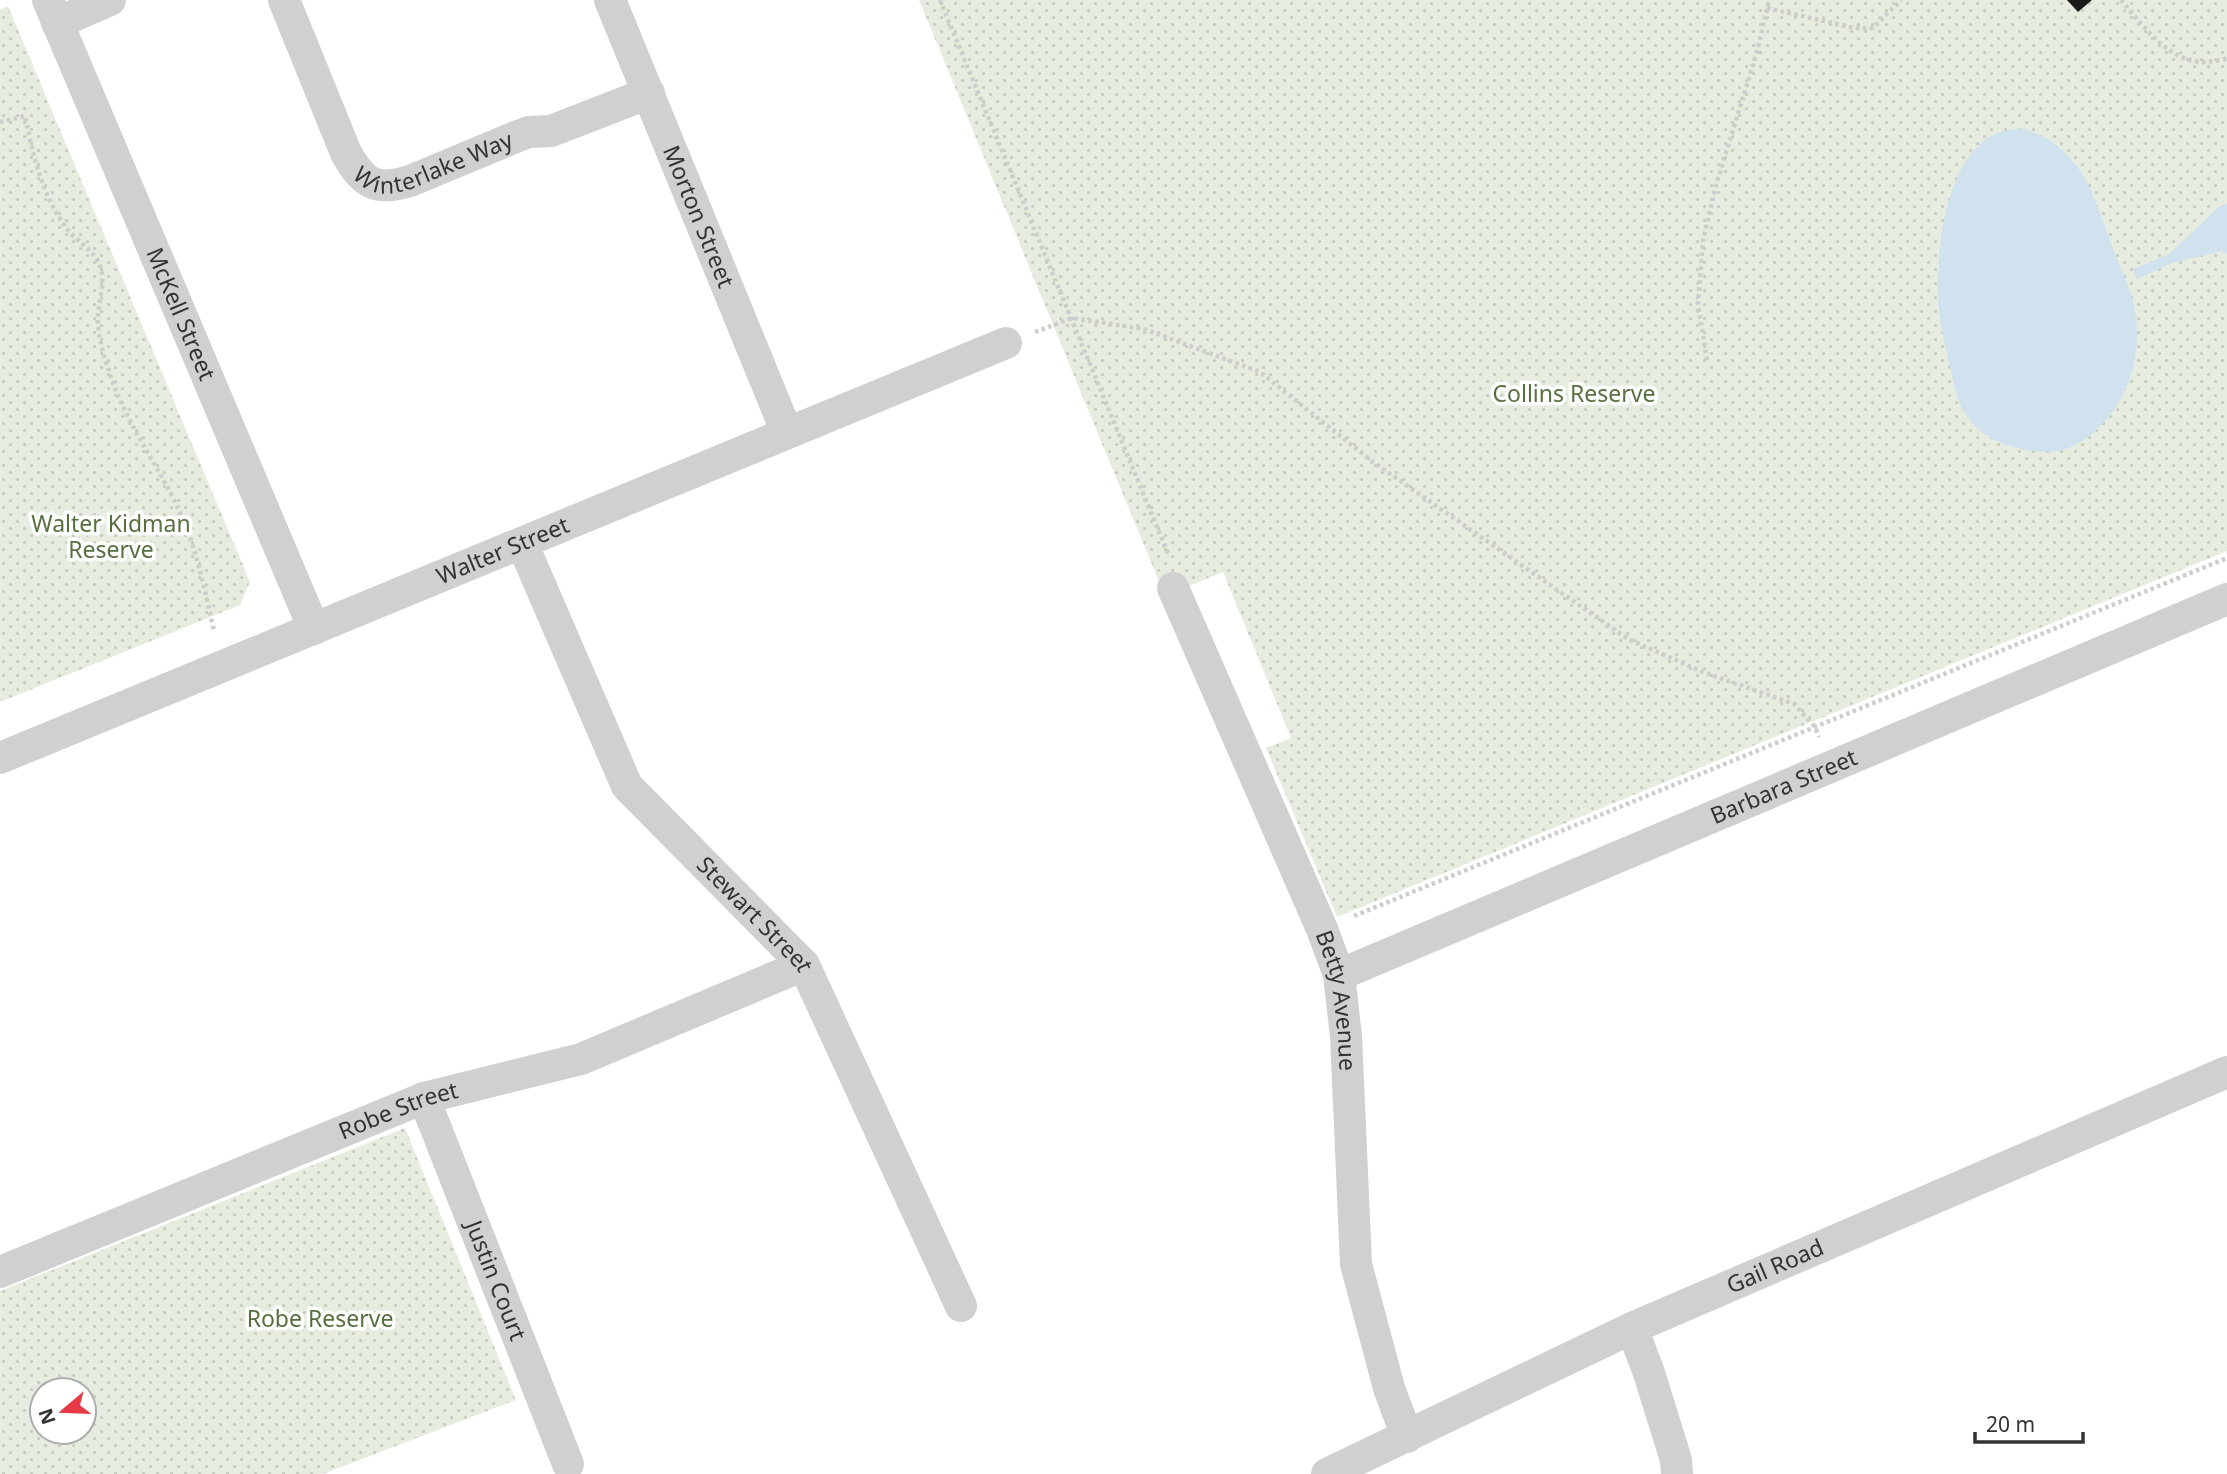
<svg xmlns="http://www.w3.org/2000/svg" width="2227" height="1474" viewBox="0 0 2227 1474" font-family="'Noto Sans',sans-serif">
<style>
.park{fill:url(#park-dots);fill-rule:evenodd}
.water{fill:#cfe2ee}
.building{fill:#1a1a1a}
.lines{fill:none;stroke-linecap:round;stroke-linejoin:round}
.path{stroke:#cdcdcd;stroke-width:4.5;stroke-dasharray:3.5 3.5;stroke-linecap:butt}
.minor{stroke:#d0d0d0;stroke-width:32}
.labels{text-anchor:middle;stroke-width:7;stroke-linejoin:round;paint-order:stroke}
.street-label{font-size:23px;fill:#333;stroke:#fff}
.park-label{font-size:23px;fill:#56703f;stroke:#fff}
</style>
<defs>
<pattern id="park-dots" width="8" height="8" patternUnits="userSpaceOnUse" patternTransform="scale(1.75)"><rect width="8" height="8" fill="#e6ecdf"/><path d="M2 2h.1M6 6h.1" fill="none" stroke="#c6cbc0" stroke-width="1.8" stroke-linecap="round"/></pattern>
</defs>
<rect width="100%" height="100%" fill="#fff"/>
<path class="park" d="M919 0H2227V551L1337 917 1266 748 1291 738 1223 572 1165 596Z
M8 6 250 582 240 605 0 702V10Z
M405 1128 516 1400 323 1474H0V1291ZM42 1390H84V1432H42Z"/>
<path class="water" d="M2024 128C2047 138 2059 144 2075 164 2092 184 2104 226 2114 251 2120 267 2128 284 2133 301 2135 310 2137 323 2137 332 2138 363 2126 398 2106 420 2084 445 2060 457 2026 450 2006 446 1984 438 1970 421 1958 407 1954 385 1950 367 1945 344 1938 318 1938 294 1937 249 1945 176 1980 144 1992 132 2009 130 2024 128Z
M2227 204V254L2222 251 2172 263 2137 279 2133 269 2168 255 2219 207Z"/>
<path class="building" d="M2067 0H2092L2078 12Z"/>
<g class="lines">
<path class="path" d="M940 0 1169 556
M2121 0C2143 25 2164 57 2199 62 2208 63 2218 60 2227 59
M1767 8 1854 28H1873L1901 0
M0 122 25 116C33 155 43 199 68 230 78 242 95 251 100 266 107 285 96 305 98 324 99 339 104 357 109 371 123 416 149 452 171 494 195 539 203 582 214 631
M1035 332 1072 318 1144 329 1260 372 1373 462 1628 639 1703 672 1794 704 1815 727 1819 737
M1707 360 1698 304 1703 240 1716 185 1757 52 1769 0
M1354 916 2227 558"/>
<g class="minor">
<path id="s1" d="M48 0 314 629"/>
<path id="s2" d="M284 0 346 153C363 183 375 192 410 181L518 136 529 132 551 131 649 93"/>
<path id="s3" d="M610 0 787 433"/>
<path d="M57 23 110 0"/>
<path id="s4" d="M522 543 627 786 804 965 961 1306"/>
<path id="s5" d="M1173 588 1322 929 1339 975 1346 1036 1356 1264 1389 1388 1407 1437"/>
<path id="s6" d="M0 758 1006 343"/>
<path id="s7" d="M1339 975 2227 599"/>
<path id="s8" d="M424 1098 568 1464"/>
<path id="s9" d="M0 1272 424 1098 581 1059 804 965"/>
<path d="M1632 1328 1649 1373 1676 1460 1677 1474"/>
<path id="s10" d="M1327 1474 1632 1328 2227 1072"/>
</g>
</g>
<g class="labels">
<g class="street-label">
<text dy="8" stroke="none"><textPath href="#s2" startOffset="270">Winterlake Way</textPath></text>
<text dy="8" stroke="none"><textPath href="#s3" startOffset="234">Morton Street</textPath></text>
<text dy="8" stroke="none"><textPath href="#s1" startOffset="341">McKell Street</textPath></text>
<text dy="8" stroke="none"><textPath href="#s6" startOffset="544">Walter Street</textPath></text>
<text dy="8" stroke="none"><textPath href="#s7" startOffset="483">Barbara Street</textPath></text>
<text dy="8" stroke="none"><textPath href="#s4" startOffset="446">Stewart Street</textPath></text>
<text dy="8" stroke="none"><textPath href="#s5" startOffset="446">Betty Avenue</textPath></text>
<text dy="8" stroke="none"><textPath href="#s9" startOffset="430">Robe Street</textPath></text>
<text dy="8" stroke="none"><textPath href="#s10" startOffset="494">Gail Road</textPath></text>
<text dy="8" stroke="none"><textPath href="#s8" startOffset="196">Justin Court</textPath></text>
</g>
<g class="park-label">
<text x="1574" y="402">Collins Reserve</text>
<text x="111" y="532">Walter Kidman<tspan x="111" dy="26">Reserve</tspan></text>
<text x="320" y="1327">Robe Reserve</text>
</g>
</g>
<g transform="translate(63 1411) rotate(251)"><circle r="33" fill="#ffffff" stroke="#adadad" stroke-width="2"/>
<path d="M0-5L12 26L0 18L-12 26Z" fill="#e63946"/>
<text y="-10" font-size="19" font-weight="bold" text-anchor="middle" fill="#333333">N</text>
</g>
<path d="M1975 1432v10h108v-10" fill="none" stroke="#333333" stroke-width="3.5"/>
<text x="1986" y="1432" font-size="21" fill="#333333" stroke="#ffffff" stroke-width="5" paint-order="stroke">20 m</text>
</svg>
